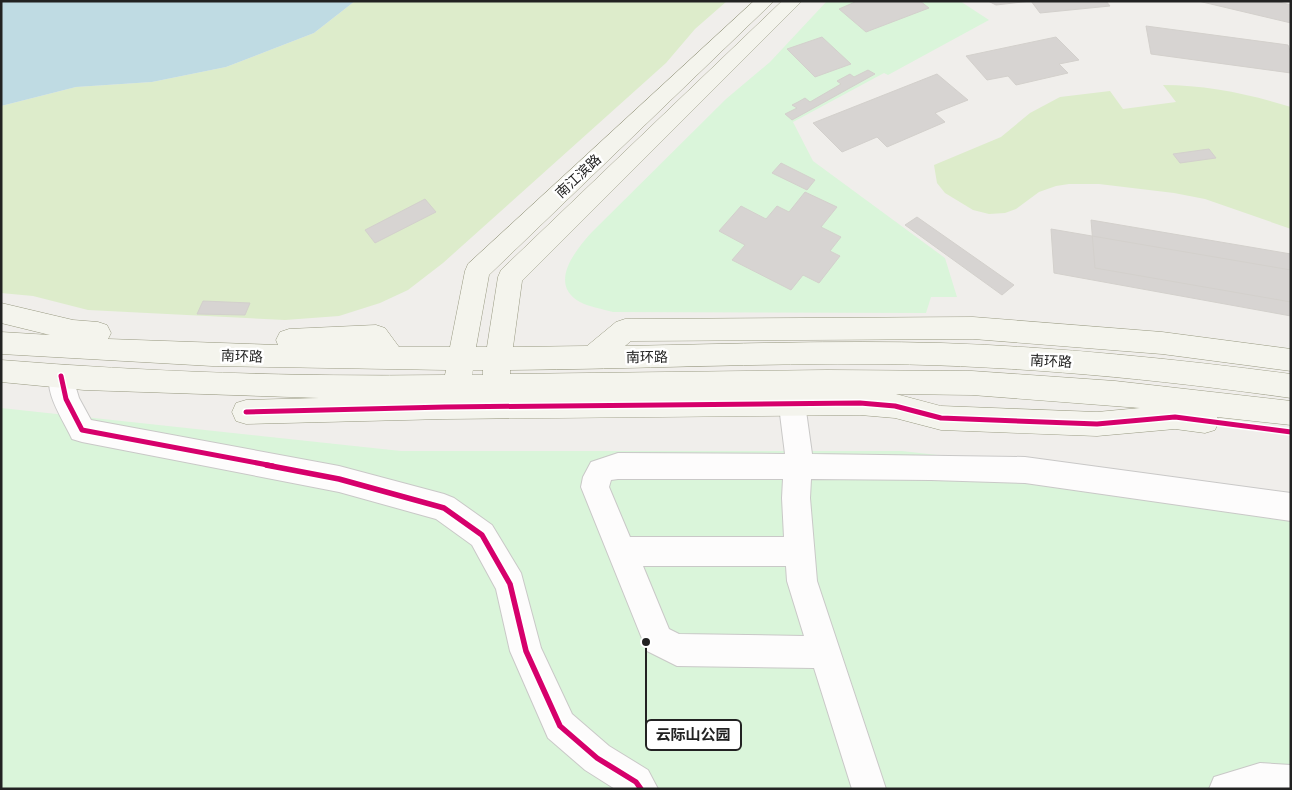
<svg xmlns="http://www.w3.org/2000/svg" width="1292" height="790" viewBox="0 0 1292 790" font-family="'Titillium Web','Noto Sans SC',sans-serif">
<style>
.grass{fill:#ddeccb}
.park{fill:#daf5da}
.water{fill:#bfdbe3}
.building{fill:#d7d4d2;stroke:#d3d0cc}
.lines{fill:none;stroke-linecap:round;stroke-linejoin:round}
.street-casing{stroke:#c9c8c7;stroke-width:2}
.secondary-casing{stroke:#999a82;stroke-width:1}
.street{fill:#fdfcfc;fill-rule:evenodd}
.secondary{fill:#f4f4ed;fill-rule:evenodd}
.cycleway-far1-casing{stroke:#fff;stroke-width:8}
.cycleway-casing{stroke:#fff;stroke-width:9}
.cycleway-far1{stroke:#d6006c;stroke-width:5}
.cycleway{stroke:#d6006c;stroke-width:5.5}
.labels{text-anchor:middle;stroke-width:5;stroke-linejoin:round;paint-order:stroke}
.street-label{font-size:14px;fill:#222;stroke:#fff}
.leader{fill:none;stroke:#222;stroke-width:2}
.callout-dot{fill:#222;stroke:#fff;stroke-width:2}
.callout{fill:#fff;stroke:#222;stroke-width:2}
.callout-label{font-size:15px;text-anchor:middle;font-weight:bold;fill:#222}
</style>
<rect width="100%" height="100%" fill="#f0eeeb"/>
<path class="grass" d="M355 1H727L695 29 666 63 443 263 408 290 380 303 339 316 285 320 88 310 33 296 1 293V106L76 87 152 82 226 67 314 33Z
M1163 85C1206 85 1249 94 1291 107V229L1205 199 1174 193 1099 184H1069L1056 186 1039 192 1016 209 1005 213 989 214 973 210 945 193 937 183 934 165 1001 137 1030 113 1060 97 1110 91 1123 109 1176 102Z"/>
<path class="park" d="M827 1H960L989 20 888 75 884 73 793 122 813 161 945 258 957 297H931L926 313 613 312C603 309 589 307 580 302 548 284 575 251 591 233L726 99 770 62Z
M1 408 401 451H902L1291 495V789H1Z"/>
<path class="water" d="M1 1H355L314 33 226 67 152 82 76 87 1 106Z"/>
<path class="building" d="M854 1H920L929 8 866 32 839 9 855 2Z
M988 1H1106L1110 6 1040 13 1031 1 996 5Z
M1198 1H1275L1291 5V23Z
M1146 26 1288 45 1291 54V73L1151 54Z
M822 37 851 64 815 77 787 49Z
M1056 37 1079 60 1059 64 1068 73 1016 85 1008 76 987 80 966 56Z
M868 70 875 74 792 120 785 114 797 108 792 105 798 102 805 98 810 102 841 84 837 81 850 74 854 77Z
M937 74 968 100 935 113 945 122 887 147 877 137 842 152 813 123Z
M1209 149 1216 158 1180 163 1173 154Z
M781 163 815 180 807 190 772 173Z
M805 192 837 207 821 227 841 237 830 251 840 256 819 283 803 275 791 290 732 260 745 245 719 231 741 206 766 219 777 206 789 212Z
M425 199 436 212 375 243 365 230Z
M917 217 1014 285 1002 295 905 225Z
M1091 220 1291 254V302L1095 268Z
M1051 229 1291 270V316L1054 273Z
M203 301 250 303 245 315 197 314Z"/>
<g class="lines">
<g class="street-casing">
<path id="street" d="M61 365 70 368 79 398 91 420 339 466 444 494 454 498 492 525 521 573 541 648 572 714 609 746 648 770 658 789H615L585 770 548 738 510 651 496 589 472 545 436 519 339 492 82 442 72 439C63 419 41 390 52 368Z
M789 371 798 374 802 382 812 454 1025 457 1291 493V521L1025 483 931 480 811 479 810 498 817 581 886 789H852L814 668 677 666 647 651 581 487 583 477 591 462 618 453 785 454 776 382 780 374ZM618 479H783L782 498 784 537H630L609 487 611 480ZM643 566H786L787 581 804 636 679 634 669 629Z
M1260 763 1291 765V789H1209L1214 777Z"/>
</g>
<g class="secondary-casing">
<path id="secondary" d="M754 1H774L489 275 476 347H487L498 277 501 270 782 1H802L522 281 513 347 587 346 616 322 625 319 973 317 1162 332 1291 349V371L1162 354 973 339 631 341 625 346C730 344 836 340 941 343 1058 347 1175 359 1291 374V398C1156 379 1020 366 884 364 759 363 635 369 510 370V374L827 370 972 371 1115 381 1291 401V425L1217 417 1219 421 1215 430 1205 433 1175 429 1097 436 941 430 895 418 860 415 445 419 246 424 236 421 232 412 236 403 246 400 319 398 84 390 1 382V360C148 372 297 377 445 375L446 370 212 366 1 354V332L50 335 1 323V303L73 320 98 322 107 325 111 333 108 339 278 345 276 340 280 332 289 329 376 325 385 328 399 347H450L465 271 468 264ZM473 370H483V375H472ZM896 394 972 395 1140 408 1097 412 941 406Z"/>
</g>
<use href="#street" class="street"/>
<use href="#secondary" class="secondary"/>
<g class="cycleway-far1-casing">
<path id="cycleway-far1" d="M61 376 66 399 82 430 273 466
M246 412 445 407 860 403 895 406 941 418 1097 424 1175 417 1291 432"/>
</g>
<g class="cycleway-casing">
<path id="cycleway" d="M266 465 339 479 444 508 482 535 510 584 526 651 560 726 597 758 636 782 641 789"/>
</g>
<use href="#cycleway-far1" class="cycleway-far1"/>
<use href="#cycleway" class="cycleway"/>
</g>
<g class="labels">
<g class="street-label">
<text transform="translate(578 176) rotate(-43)" y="5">南江滨路</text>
<text transform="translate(242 356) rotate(2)" y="5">南环路</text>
<text transform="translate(647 357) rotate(-1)" y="5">南环路</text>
<text transform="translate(1051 361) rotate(3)" y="5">南环路</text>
</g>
</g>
<path class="leader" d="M646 642L646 735"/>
<circle class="callout-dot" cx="646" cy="642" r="5"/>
<rect class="callout" x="646" y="720" width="95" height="30" rx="5"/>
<g class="callout-label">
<text x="693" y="740">云际山公园</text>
</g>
<rect width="1292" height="790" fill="none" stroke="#222222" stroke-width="5"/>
</svg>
